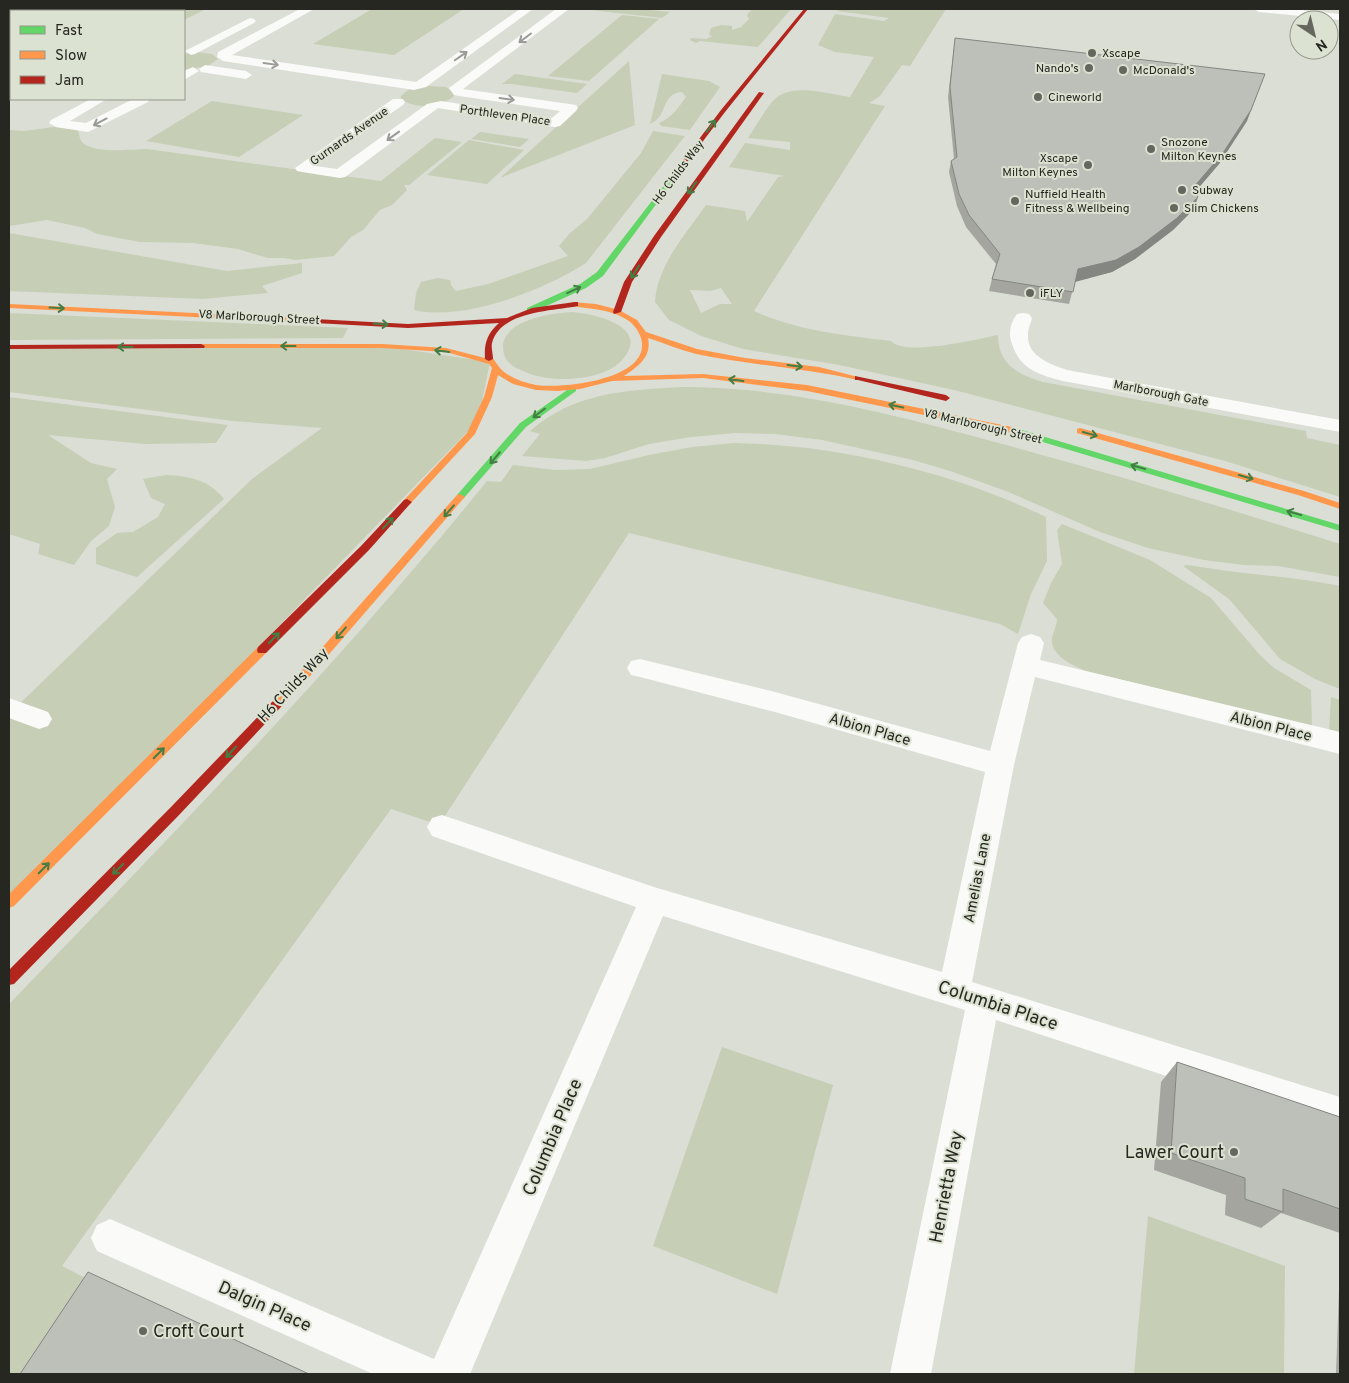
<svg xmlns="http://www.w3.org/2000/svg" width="1349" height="1383" viewBox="0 0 1349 1383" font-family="Overpass,sans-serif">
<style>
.green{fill:#c6ceb6;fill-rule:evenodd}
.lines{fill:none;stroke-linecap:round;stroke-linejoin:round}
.street{fill:#fafaf9;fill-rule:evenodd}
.fast{fill:#63d668;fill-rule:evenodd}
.slow{fill:#ff974d;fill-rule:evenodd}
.jam{fill:#b3261e;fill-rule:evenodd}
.wall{fill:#a3a59e}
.shaded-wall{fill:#848681}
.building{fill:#bdc0b8;stroke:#848681}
.oneway{stroke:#9a9b97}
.oneway2{stroke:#447e44}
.poi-dot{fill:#65675f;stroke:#dce2d1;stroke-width:2}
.labels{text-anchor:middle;stroke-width:4;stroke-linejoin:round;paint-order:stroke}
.far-poi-label{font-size:12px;fill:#252720;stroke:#dce2d1;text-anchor:start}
.far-street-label{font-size:12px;fill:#252720;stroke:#dce2d1}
.street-label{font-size:15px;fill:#252720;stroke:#dce2d1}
.near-street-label{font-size:18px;fill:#252720;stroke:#dce2d1}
.near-poi-label{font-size:18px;fill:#252720;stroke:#dce2d1;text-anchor:end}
</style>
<rect width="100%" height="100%" fill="#dbded5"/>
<path class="green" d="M112 9H206L184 20V11H107Z
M372 9H464L394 55 313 44Z
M592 9H642L670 12 662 18 591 10Z
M752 9H791L758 47 700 41 696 43 690 40 691 38 706 39 712 36 709 35 711 28 721 25 732 26V30L741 27 749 19 747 15Z
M838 9H946L910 66 902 65 880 96 869 103 885 106 754 311C794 330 847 336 891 341 905 357 978 339 998 335 998 364 1018 375 1043 382L1306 431 1307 438 1340 445V497L1225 461 954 390 839 365 743 349 701 336 669 320 655 302C657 265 686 234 706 205L745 211 747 222 778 177 785 176 729 167 745 143 790 150V142L748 138C756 126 763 113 772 102 790 81 827 94 850 97L874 57 835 52 818 45 835 14 884 21 889 18 837 11ZM721 288 732 304H720L701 313 690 290 710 291Z
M622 15 659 19 589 81 548 76Z
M197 52 212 54 218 59 208 66 184 70V54Z
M629 61 635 125 500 178Z
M515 74 587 84 577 93 511 84H502Z
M662 74 709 81 720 87 690 130 661 126 659 123C673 117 677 109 686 97L682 92C660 94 669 116 650 124Z
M429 86 446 87 454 93V96C441 107 415 110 401 99V96L409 89Z
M212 101 303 115 239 157 146 141Z
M54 127 78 130C79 135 80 141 84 144 99 154 130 149 147 149L381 181 435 138 462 142 409 185H404L407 190 392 205 380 210 363 230 351 237 334 256 295 260 284 258H268L238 249 193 243 140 242 97 234 85 228 47 220 9 226V130L24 131Z
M653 131 685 136 586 263C544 290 463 322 414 310L416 293 421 282 438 278 450 280 451 285 456 291 488 284 568 256 559 246 570 233 587 219 641 153Z
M480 132 529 139 520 147 471 139Z
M469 140 524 150 487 184 427 175Z
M9 233 227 271 302 263V273L262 286 268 293 203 299 9 291Z
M573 312C594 314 651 326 623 359 604 382 548 384 523 371 515 368 506 363 504 354 495 321 550 313 573 312Z
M9 313 348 328 343 338 9 340Z
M382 346 490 362 478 421 27 885 9 902V714L252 479 322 428 233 421 9 392V347Z
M683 387C789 387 893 414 995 442 1111 473 1226 508 1340 544V577L1278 566 1244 565 1204 560 1148 548 1100 532 1006 491 950 471 913 460 822 440 775 434 735 433 691 437 649 444 605 458 586 461 522 456 540 434 530 431C575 392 626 390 683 387Z
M9 397 228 425 216 443 145 444 48 435 91 463 117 469 107 479 115 507 109 526 91 541 74 565 38 554 40 544 9 534Z
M734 443C839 445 952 472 1046 517L1047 561 1031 594 1018 634 1000 624 629 533 439 825 391 809 62 1266 99 1285 41 1374H9V1005L11 1002C175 832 339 664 487 481L501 482 513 465 555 470 590 469 649 455 692 447Z
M166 475C190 476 209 480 224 499L137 577 96 564V548L117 533 133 532 158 517 165 504 151 498 143 479Z
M1062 524 1150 560 1211 598 1260 655 1274 668 1311 690 1312 727 1086 671C1073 665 1050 656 1052 638 1053 632 1057 626 1057 619L1043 603 1051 583 1062 564 1057 530Z
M1188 565C1238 574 1290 576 1340 586V689L1315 679 1280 659 1229 599 1183 566Z
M1331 697 1340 700V734L1329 731Z
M722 1047 833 1085 777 1294 653 1246Z
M1148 1216 1285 1266 1284 1374H1134Z"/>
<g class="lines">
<path class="street" d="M39 9H55L53 11H37Z
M300 9H314L232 55 416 82 520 9H533L426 87 414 90 223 61 217 57 218 52Z
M556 9H569L463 89 576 105 578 108 576 111 560 126 555 127 438 108 345 177 340 178 302 172 297 171 295 168 393 99H403L405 102 403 105 315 166 337 169 427 104 441 101 552 118 560 111 459 96 454 95 449 88Z
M1253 9H1291L1340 14V20L1259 12Z
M250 18 254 19 256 21 254 23 195 54 191 55 185 51Z
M9 21H11V28L9 29Z
M205 65 246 71 252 75 246 79 201 72 199 69Z
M193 67 199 71 184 80V71Z
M91 99H107L70 121 86 123 133 99H150L148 102 88 132 56 127 49 123 51 120Z
M1023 313 1029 314 1032 318C1031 323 1028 329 1028 334 1026 356 1050 364 1067 370L1340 420V432L1063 381C1039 375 1020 369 1012 344 1008 334 1010 323 1017 314Z
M1031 634 1040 637 1044 643 1040 660 1340 732V754L1035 677 1014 765 972 982 1340 1097V1133L996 1020 931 1374H890L965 1010 663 916 470 1374H373L97 1251 91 1238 97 1225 110 1219 434 1359 636 907 432 836 427 827 432 818 442 815 654 887 942 972 985 772 775 712 640 677 631 675 627 668 631 661 640 659 775 692 990 751 1018 643 1022 637Z
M9 698 48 712 52 719 48 726 39 729 9 718Z"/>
<path class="fast" d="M675 171 680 172 603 276 586 288 533 312H527V308L580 284 597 272Z
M573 386 576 387V391L526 427 463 499H457V495L520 423Z
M1012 427 1340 525V531L1009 432 1008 430Z"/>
<path class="slow" d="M572 302 596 304 619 310 637 320 646 332 697 349 745 358 819 367 862 378 858 380C804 368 750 365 696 354 680 350 664 343 648 338 652 357 638 367 624 376L703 374 807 385 1012 427 1016 430 1012 433 807 391 703 378 612 381 580 389 558 391 536 390 513 384 498 375 492 397 475 434 410 504 407 505 402 502 404 500 467 433 484 397 492 368 489 364 446 352 382 348H201L197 346 201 344H382L446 348 485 358 492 357C496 362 499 368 504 372 513 379 525 383 536 385 561 389 653 380 641 338 638 329 632 322 624 318 608 309 590 309 572 306Z
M9 304 296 318 300 320 296 322 9 308Z
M1080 428 1304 491 1340 503V509L1298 495 1077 433V429Z
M460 494 465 497 463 499 312 674 280 708H272L270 705 272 702 304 668 457 495Z
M262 646 266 647 267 650 266 653 14 906 9 908V894L258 647Z"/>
<path class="jam" d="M804 9H808L725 112 679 173H675V171L721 110Z
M759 92 764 93 661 237 632 282 621 312 614 314 613 312 624 282 654 236Z
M575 302H578V306C553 311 500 311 492 343 491 348 493 354 493 359L489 361 485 359C484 343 487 334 499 323L408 328 296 322 292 320 296 318 408 324 507 318 532 308Z
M201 344 205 346 204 348 9 349V345Z
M855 376 946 395 950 398 946 401 858 380H855Z
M407 499 412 502 410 504 369 550 266 653H258L257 650 258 647 361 546 404 500Z
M276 701 280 702 282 705 280 708 180 814 14 984 9 985V970L172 806 272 702Z"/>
</g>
<path class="wall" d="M955 38 1247 121 1219 164 1195 192 1194 209 1173 230 1135 259 1112 272 1075 281 1069 304 989 291 992 279 996 264 966 227 957 206 949 172 951 161 954 159 948 97Z
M1177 1062 1340 1117V1233L1281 1213 1261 1228 1225 1215 1226 1195 1154 1170 1161 1082Z
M1340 1263V1374H1336Z"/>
<path class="shaded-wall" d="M1265 74 1247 121 1219 164 1189 199 1193 188Z
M1198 197 1194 209 1173 230 1135 259 1112 272 1075 282 1078 269Z"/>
<path class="building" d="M955 38 1265 74 1251 110 1223 153 1193 188 1198 197 1177 218 1139 247 1116 260 1078 269 1073 292 992 279 1000 254 969 215 959 194 951 161 957 157 950 87Z
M1177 1062 1340 1117V1209L1283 1189V1212L1245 1199V1178L1171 1153Z
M88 1272 309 1374H20Z"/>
<defs><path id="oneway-shaft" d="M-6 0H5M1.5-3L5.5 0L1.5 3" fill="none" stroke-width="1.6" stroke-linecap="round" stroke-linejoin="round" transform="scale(1.25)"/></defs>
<g class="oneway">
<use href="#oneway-shaft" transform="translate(525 38) rotate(143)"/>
<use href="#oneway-shaft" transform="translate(461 56) rotate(-35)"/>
<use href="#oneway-shaft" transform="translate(271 64) rotate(8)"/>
<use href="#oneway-shaft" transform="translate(507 99) rotate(8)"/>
<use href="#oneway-shaft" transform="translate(100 122) rotate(152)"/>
<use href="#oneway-shaft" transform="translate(393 136) rotate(144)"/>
</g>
<g class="oneway2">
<use href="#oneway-shaft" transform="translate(711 126) rotate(-53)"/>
<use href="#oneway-shaft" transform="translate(692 188) rotate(126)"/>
<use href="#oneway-shaft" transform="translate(635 272) rotate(122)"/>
<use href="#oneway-shaft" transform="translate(574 290) rotate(-25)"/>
<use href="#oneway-shaft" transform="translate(57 308) rotate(3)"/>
<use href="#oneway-shaft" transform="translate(381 324) rotate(4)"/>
<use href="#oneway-shaft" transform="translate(288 346) rotate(180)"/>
<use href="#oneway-shaft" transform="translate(125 347) rotate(180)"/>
<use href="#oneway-shaft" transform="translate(442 351) rotate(-173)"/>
<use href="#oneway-shaft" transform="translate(795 366) rotate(7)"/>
<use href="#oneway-shaft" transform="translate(736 380) rotate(-173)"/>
<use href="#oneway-shaft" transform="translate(896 406) rotate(-168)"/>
<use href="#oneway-shaft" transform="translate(539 413) rotate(143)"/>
<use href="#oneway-shaft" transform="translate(1090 434) rotate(15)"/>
<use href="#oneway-shaft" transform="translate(495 458) rotate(130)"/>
<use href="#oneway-shaft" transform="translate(1138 467) rotate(-164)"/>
<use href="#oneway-shaft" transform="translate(1246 477) rotate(16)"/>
<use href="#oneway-shaft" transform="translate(449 511) rotate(131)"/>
<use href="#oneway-shaft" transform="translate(1294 513) rotate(-164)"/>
<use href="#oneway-shaft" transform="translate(388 523) rotate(-47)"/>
<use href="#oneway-shaft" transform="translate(341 633) rotate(131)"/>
<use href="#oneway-shaft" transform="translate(274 638) rotate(-45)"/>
<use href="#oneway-shaft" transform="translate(231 752) rotate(133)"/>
<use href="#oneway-shaft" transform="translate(159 753) rotate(-45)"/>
<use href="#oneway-shaft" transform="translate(44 868) rotate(-45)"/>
<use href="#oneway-shaft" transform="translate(118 869) rotate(135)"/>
</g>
<g class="poi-dot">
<circle cx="1092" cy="53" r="5"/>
<circle cx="1089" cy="68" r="5"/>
<circle cx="1123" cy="70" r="5"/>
<circle cx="1038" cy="97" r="5"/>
<circle cx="1151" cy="149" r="5"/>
<circle cx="1088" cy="165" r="5"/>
<circle cx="1182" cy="190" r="5"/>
<circle cx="1015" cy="201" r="5"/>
<circle cx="1174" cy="208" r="5"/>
<circle cx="1030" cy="293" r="5"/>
<circle cx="1234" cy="1152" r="5"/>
<circle cx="143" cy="1331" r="5"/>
</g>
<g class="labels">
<g class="far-poi-label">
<text x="1102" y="57">Xscape</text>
<text x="1079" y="72" text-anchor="end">Nando's</text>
<text x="1133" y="74">McDonald's</text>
<text x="1048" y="101">Cineworld</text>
<text x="1161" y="146">Snozone<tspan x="1161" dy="14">Milton Keynes</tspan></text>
<text x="1078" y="162" text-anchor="end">Xscape<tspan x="1078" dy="14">Milton Keynes</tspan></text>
<text x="1192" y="194">Subway</text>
<text x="1025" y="198">Nuffield Health<tspan x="1025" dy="14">Fitness &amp; Wellbeing</tspan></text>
<text x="1184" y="212">Slim Chickens</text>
<text x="1040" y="297">iFLY</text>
</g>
<g class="far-street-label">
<text transform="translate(505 115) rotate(8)" y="4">Porthleven Place</text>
<text transform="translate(349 136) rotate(-35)" y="4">Gurnards Avenue</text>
<text transform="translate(678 172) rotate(-53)" y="4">H6 Childs Way</text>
<text transform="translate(259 317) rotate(3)" y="4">V8 Marlborough Street</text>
<text transform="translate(1161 393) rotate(11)" y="4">Marlborough Gate</text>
<text transform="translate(983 426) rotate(13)" y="4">V8 Marlborough Street</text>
</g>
<g class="street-label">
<text transform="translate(293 685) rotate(-47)" y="5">H6 Childs Way</text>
<text transform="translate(1271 726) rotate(14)" y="5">Albion Place</text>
<text transform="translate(870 729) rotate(16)" y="5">Albion Place</text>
<text transform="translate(977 878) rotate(-79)" y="5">Amelias Lane</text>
</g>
<g class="near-street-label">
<text transform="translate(998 1005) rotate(18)" y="6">Columbia Place</text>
<text transform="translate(552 1137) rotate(-67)" y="6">Columbia Place</text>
<text transform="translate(946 1187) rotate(-79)" y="6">Henrietta Way</text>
<text transform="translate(265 1306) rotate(24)" y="6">Dalgin Place</text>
</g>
<g class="near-poi-label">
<text x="1224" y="1158">Lawer Court</text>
<text x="153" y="1337" text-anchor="start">Croft Court</text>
</g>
</g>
<rect width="1349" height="1383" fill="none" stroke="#252720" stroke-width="20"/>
<rect x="10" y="10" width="175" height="90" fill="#dce2d1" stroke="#93978a"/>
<rect x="20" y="26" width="25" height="8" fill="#63d668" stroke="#93978a"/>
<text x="55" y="35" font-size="15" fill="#252720">Fast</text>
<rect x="20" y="51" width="25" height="8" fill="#ff974d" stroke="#93978a"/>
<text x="55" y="60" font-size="15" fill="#252720">Slow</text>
<rect x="20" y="76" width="25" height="8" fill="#b3261e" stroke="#93978a"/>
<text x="55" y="85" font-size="15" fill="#252720">Jam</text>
<g transform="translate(1314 35) rotate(145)"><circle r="24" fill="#dce2d1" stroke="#93978a"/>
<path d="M0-4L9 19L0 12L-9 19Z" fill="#65675f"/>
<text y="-8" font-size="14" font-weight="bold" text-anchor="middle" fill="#252720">N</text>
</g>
</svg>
